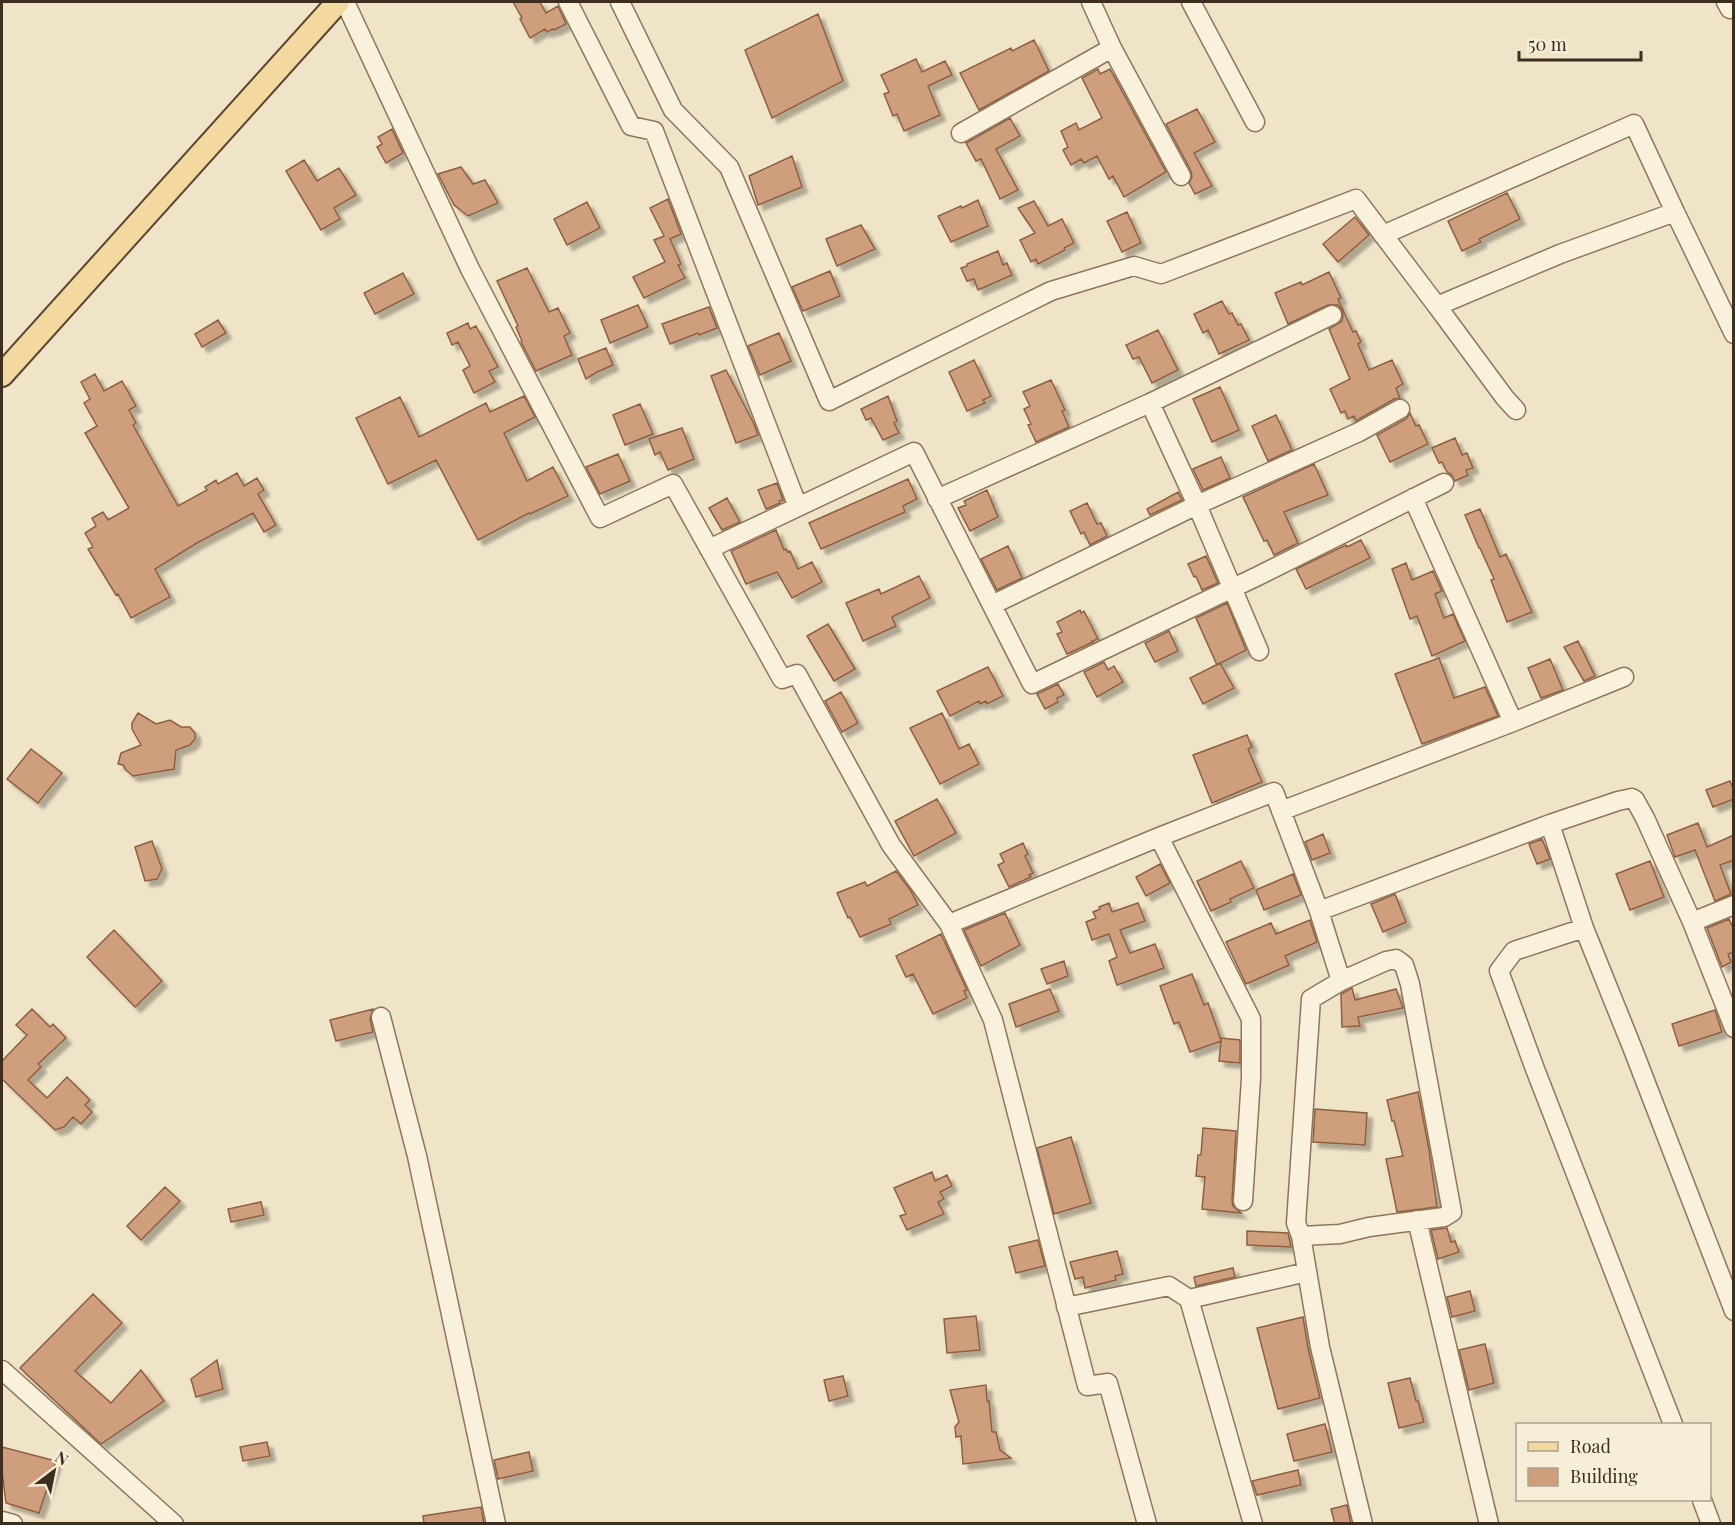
<svg xmlns="http://www.w3.org/2000/svg" width="1735" height="1525" viewBox="0 0 1735 1525" font-family="'Playfair Display',serif">
<style>
.building{fill:#cf9f7d;stroke:#8d5f41;stroke-width:1.5;filter:url(#shadow)}
.lines{fill:none;stroke-linecap:round;stroke-linejoin:round}
.minor-casing{stroke:#8d765c;stroke-width:21}
.major-casing{stroke:#5b4430;stroke-width:26}
.minor{stroke:#faf1dc;stroke-width:18}
.major{stroke:#f3d9a0;stroke-width:22}
</style>
<defs>
<filter id="shadow"><feDropShadow dx="5.5" dy="5.5" stdDeviation="1.5" flood-color="#0004"/></filter>
</defs>
<rect width="100%" height="100%" fill="#f0e4c8"/>
<path class="building" d="M513 2H540L546 13 558 6 566 24 554 30 553 29 547 32 545 29 530 38 520 19 522 18Z
M818 14 843 81 772 118 745 50Z
M1034 40 1049 71 979 110 960 73 1011 48 1012 51Z
M916 59 922 72 945 61 952 75 928 86 940 115 904 131 897 114 893 116 884 94 889 92 881 75Z
M1098 69 1100 74 1110 69 1166 172 1124 197 1113 176 1109 179 1097 156 1084 163 1081 159 1071 165 1063 150 1068 147 1061 131 1076 123 1079 130 1102 118 1082 78Z
M1197 109 1215 142 1194 153 1212 186 1195 194 1189 183 1192 177 1191 171 1166 124Z
M1010 118 1020 136 996 149 1018 190 1000 199 981 159 976 161 966 143Z
M392 129 403 153 386 163 377 147 382 144 378 137Z
M792 156 802 187 758 205 749 176Z
M304 160 317 181 339 168 356 195 334 208 340 219 321 230 286 171Z
M461 167 473 184 485 180 498 203 468 216 454 205 438 174Z
M1507 193 1520 219 1479 239 1481 242 1462 251 1448 221Z
M668 199 681 234 670 239 681 264 678 265 685 278 644 298 633 277 665 262 654 240 664 236 650 208Z
M978 200 988 226 951 242 938 216 961 206 962 208Z
M1034 201 1048 226 1062 219 1074 243 1064 248 1065 250 1038 264 1036 259 1031 262 1020 240 1035 233 1018 208Z
M587 202 600 228 567 245 554 219Z
M1127 212 1141 243 1122 252 1107 221Z
M1355 217 1369 235 1338 262 1323 244Z
M861 225 875 249 837 266 826 239Z
M998 251 1003 265 1007 263 1012 275 978 290 974 279 967 281 961 268 967 266V264Z
M527 268 549 312 558 308 570 333 564 336 572 355 536 371 521 342 522 341 516 327 518 326 497 281Z
M830 271 840 296 803 311 792 287Z
M1329 272 1341 298 1338 299 1353 332 1356 331 1361 342 1358 344 1369 370 1392 360 1403 384 1396 388 1400 398 1394 399 1356 421 1354 416 1348 419 1345 411 1341 413 1330 389 1350 379 1329 329 1342 321 1343 315 1342 310 1338 305H1328L1288 324 1275 293 1301 282 1302 285Z
M403 273 414 294 375 314 364 293Z
M1222 301 1229 314 1232 313 1238 325 1241 324 1249 340 1219 354 1208 330 1203 333 1194 314Z
M638 305 648 327 610 343 601 320Z
M709 307 717 328 699 335 698 333 670 344 662 324Z
M218 320 226 333 202 347 195 334Z
M468 323 470 329 476 326 498 367 489 371 495 382 474 393 463 370 470 366 458 342 452 345 447 333Z
M1158 330 1178 370 1152 383 1139 357 1133 359 1126 345Z
M779 333 791 361 760 375 748 346Z
M606 348 613 365 597 372 586 379 578 359Z
M974 360 991 396 983 400 985 403 967 411 949 372Z
M726 370 754 424 758 435 736 443 711 376Z
M95 374 104 391 122 381 136 406 129 410 136 423 133 425 178 506 207 490 205 487 216 480 218 484 237 473 244 486 257 478 264 490 258 494 276 525 264 532 253 513 197 543 155 569 170 597 131 618 118 594 116 595 88 549 93 547 85 533 96 526 92 518 103 512 108 520 129 508 85 433 97 426 84 403 90 399 81 382Z
M1051 380 1065 410 1062 411 1069 427 1036 442 1028 425 1031 424 1024 409 1030 406 1023 392Z
M1220 387 1239 430 1212 442 1193 399Z
M524 396 535 417 504 433 527 481 553 467 568 496 530 514 529 513 478 540 436 460 388 484 356 418 400 397 419 437 486 403 490 412Z
M888 396 897 421 894 423 899 433 883 440 871 418 866 420 861 409Z
M640 404 653 434 625 445 613 415Z
M1410 413 1416 426 1419 425 1428 444 1390 462 1377 435 1406 419Z
M1276 415 1292 450 1268 461 1252 426Z
M682 428 694 459 668 470 660 452 655 455 649 439Z
M1455 438 1462 455 1467 453 1473 468 1466 470 1468 475 1455 481 1451 474 1447 472 1442 462 1439 463 1432 448Z
M618 454 630 481 600 494 586 467Z
M1221 457 1230 478 1203 490 1193 469Z
M1314 464 1328 495 1284 512 1298 543 1274 555 1267 540 1264 541 1243 497Z
M908 479 917 499 903 506 905 512 821 549 809 523Z
M777 483 783 500 779 501 780 503 766 509 758 490Z
M987 490 998 517 970 531 958 508 966 505 964 501Z
M1178 492 1182 500 1150 515 1147 509Z
M727 498 740 522 722 530 709 508Z
M1087 503 1097 524 1101 523 1107 536 1090 545 1084 532 1081 534 1070 511Z
M1480 509 1500 557 1506 554 1532 612 1507 622 1491 580 1494 579 1480 548H1479L1465 515Z
M776 530 784 550 786 549 788 552 790 551 798 569 812 562 822 582 792 598 777 572 746 584 731 551Z
M1361 540 1370 558 1306 589 1296 569 1346 545 1347 547Z
M1008 546 1022 578 997 590 981 559Z
M1206 556 1218 583 1202 590 1196 576 1194 577 1188 564Z
M1406 563 1412 580 1433 571 1442 591 1435 594 1444 618 1453 614 1465 641 1432 656 1417 616 1410 619 1392 569Z
M919 576 930 598 892 617 896 626 863 641 846 603 879 589 881 594Z
M1227 603 1246 650 1217 665 1196 618Z
M1080 610 1081 613 1084 611 1098 639 1092 641 1093 642 1067 654 1057 634 1062 632 1057 622Z
M828 624 855 669 834 681 807 636Z
M1169 631 1178 651 1155 662 1145 643Z
M1578 641 1595 676 1584 681 1564 647Z
M1439 658 1454 698 1485 687 1498 716 1422 744 1395 674Z
M1550 659 1563 690 1541 698 1528 668Z
M1104 662 1108 670 1114 666 1123 682 1097 697 1084 672Z
M1220 663 1234 688 1203 704 1190 678Z
M988 667 1003 696 987 704 986 701 980 704 979 701 950 716 937 691Z
M1058 684 1064 695 1057 698 1058 702 1045 709 1037 694Z
M841 692 858 723 842 732 825 701Z
M138 713 156 724 170 720 181 727H190L195 733V739L190 745 176 750 174 769 133 776 126 770 123 765 118 764 121 753 141 745 132 729V723Z
M942 713 959 749 969 744 979 764 940 784 910 728Z
M1247 735 1252 747 1248 749 1262 782 1212 803 1193 755Z
M31 749 62 773 38 803 7 779Z
M1730 781 1734 791V799L1713 807 1706 790Z
M937 799 956 833 914 856 895 821Z
M1698 823 1707 847 1734 835V860L1720 865 1731 894 1715 901 1695 850 1675 857 1667 835Z
M1323 834 1330 853 1312 860 1305 842Z
M1542 839 1550 859 1537 864 1529 844Z
M152 841 162 869 157 879 145 881 135 847Z
M1023 843 1028 854 1025 856 1033 873 1029 875 1031 877 1009 887 998 865 1004 862 1000 854Z
M1241 861 1254 888 1230 899 1231 902 1211 911 1197 881Z
M1650 861 1664 897 1630 910 1616 874Z
M1160 864 1170 883 1146 896 1136 877Z
M896 871 911 891 918 905 889 919 891 924 860 937 850 917 848 918 837 893 865 882 867 886Z
M1293 874 1301 895 1264 910 1256 890Z
M1395 894 1406 922 1383 932 1371 904Z
M1109 903 1112 912 1138 903 1145 921 1120 930 1130 953 1155 944 1164 968 1117 985 1109 961 1117 957 1109 934 1092 940 1086 922 1096 918 1093 912 1100 909 1099 907Z
M1005 913 1020 945 981 966 964 930Z
M1729 919 1734 930V952L1728 954 1731 962 1722 967 1707 928Z
M1310 920 1317 942 1285 956 1289 965 1246 984 1226 942 1271 923 1276 934Z
M114 930 162 981 135 1007 87 957Z
M941 934 967 990 964 991 967 998 933 1014 913 974 906 977 896 956Z
M1064 961 1068 976 1047 984 1041 969Z
M1192 974 1204 1005 1208 1003 1221 1040V1038L1240 1040V1063L1219 1061 1221 1041 1190 1052 1179 1022 1174 1024 1160 986Z
M1352 988 1355 1000 1396 989 1403 1008 1358 1017 1360 1026 1342 1027 1341 994Z
M1050 989 1059 1011 1016 1027 1009 1004Z
M32 1009 50 1027 53 1024 66 1038 38 1064 41 1067 28 1080 47 1098 67 1077 90 1100 85 1105 92 1112 81 1124 73 1117 64 1127 55 1130 2 1079V1061L27 1035 16 1025Z
M373 1009 370 1019 373 1032 336 1041 330 1020Z
M1715 1010 1722 1032 1679 1046 1672 1024Z
M1418 1092 1429 1150 1437 1207 1397 1212 1386 1159 1403 1156 1394 1121H1392L1387 1100Z
M1315 1109 1367 1113 1365 1145 1313 1142Z
M1203 1128 1236 1131 1232 1200 1233 1206 1241 1213 1202 1209 1205 1177 1196 1176 1198 1155H1201Z
M1071 1137 1091 1203 1054 1214 1037 1148Z
M932 1172 935 1181 947 1175 952 1186 940 1192 944 1199 938 1202 944 1214 907 1230 900 1216 906 1214 894 1188Z
M165 1187 180 1201 141 1240 127 1226Z
M261 1202 264 1215 231 1222 228 1209Z
M1447 1228 1451 1242 1455 1241 1459 1252 1438 1259 1431 1230Z
M1247 1231 1288 1233 1291 1247 1247 1245Z
M1038 1240 1045 1266 1016 1273 1009 1247Z
M1117 1251 1123 1274 1115 1276 1116 1280 1085 1288 1083 1277 1075 1279 1070 1262Z
M1233 1268 1235 1277 1196 1286 1194 1277Z
M1470 1291 1475 1311 1452 1317 1447 1297Z
M93 1294 122 1323 75 1371 111 1403 141 1370 164 1401 101 1444 20 1368Z
M976 1316 980 1350 947 1353 944 1319Z
M1303 1317 1308 1348 1320 1398 1278 1409 1257 1328Z
M1485 1344 1494 1383 1469 1390 1459 1350Z
M217 1360 223 1389 196 1397 191 1379Z
M843 1376 848 1396 829 1401 824 1380Z
M1410 1378 1416 1401H1418L1424 1422 1399 1428 1388 1383Z
M986 1385 987 1401H989L992 1432H996L1000 1450 1011 1458 963 1464 961 1436 956 1437 955 1427 959 1422 950 1390Z
M1325 1424 1332 1452 1294 1461 1287 1434Z
M267 1442 270 1456 243 1461 240 1447Z
M2 1447 56 1461 39 1513 6 1503 2 1471Z
M529 1452 533 1471 498 1479 494 1460Z
M1298 1470 1301 1485 1257 1495 1252 1481Z
M1347 1505 1351 1524H1335L1331 1509Z
M481 1507 484 1524H424L423 1516Z"/>
<g class="lines">
<g class="minor-casing">
<path id="minor" d="M345 2 470 269 600 518 673 484 782 679 797 674 891 845 949 924 1159 837 1274 792 1319 911 1341 981 1311 999 1296 1223 1301 1236 1320 1347 1363 1524
M568 2 631 126 654 131 798 507
M620 2 673 110 729 167 829 401 1051 291 1134 266 1161 274 1356 199 1437 306 1560 254 1675 212 1734 334
M1091 2 1112 48 1181 176
M1191 2 1255 122
M1726 2 1730 9
M961 133 1112 48
M1383 235 1634 124 1675 212
M1437 306 1505 398 1516 410
M1150 403 1197 505 1259 651
M1413 498 1513 722
M937 499 1150 403 1332 315
M709 549 914 452 1032 684 1258 576 1444 483
M992 605 1197 505 1359 432 1400 409
M1281 811 1513 722 1624 677
M1550 824 1584 928 1632 1047 1734 1311
M1159 837 1251 1019V1078L1243 1201
M1319 911 1550 824 1618 801 1632 798 1635 800 1645 818 1692 922 1734 1028
M1692 922 1734 905
M949 924 993 1020 1087 1386 1108 1383 1147 1524
M1584 928 1514 951 1499 971 1535 1069 1673 1424
M381 1017 417 1156 496 1524
M1417 1220 1489 1524
M1301 1236 1340 1234 1369 1227 1444 1217 1452 1212 1410 984 1404 965 1396 959 1386 961 1341 981
M1189 1299 1307 1272
M1066 1307 1169 1286 1189 1299 1253 1524
M2 1370 174 1524
M1702 1500 1711 1524
M2 1521 13 1524"/>
</g>
<g class="major-casing">
<path id="major" d="M2 375 338 2"/>
</g>
<use href="#minor" class="minor"/>
<use href="#major" class="major"/>
</g>
<rect width="1735" height="1525" fill="none" stroke="#3d2e20" stroke-width="6"/>
<rect x="1516" y="1423" width="195" height="78" fill="#f7eed8" stroke="#ada18e" stroke-width="1.5"/>
<rect x="1528" y="1442" width="30" height="9" fill="#f3d9a0" stroke="#ada18e" stroke-width="1.5"/>
<text x="1570" y="1453" font-size="18" fill="#3d2e20">Road</text>
<rect x="1528" y="1468" width="30" height="18" fill="#cf9f7d" stroke="#ada18e" stroke-width="1.5"/>
<text x="1570" y="1483" font-size="18" fill="#3d2e20">Building</text>
<g transform="translate(54 1471) rotate(32)" stroke="#f7eed8" stroke-width="4.5" paint-order="stroke">
<path d="M0-4.5L10 22L0 15L-10 22Z" fill="#3d2e20"/>
<text y="-9" font-size="16" font-weight="bold" text-anchor="middle" fill="#3d2e20">N</text>
</g>
<path d="M1519 51v9h122v-9" fill="none" stroke="#3d2e20" stroke-width="3"/>
<text x="1528" y="51" font-size="18" fill="#3d2e20" stroke="#f7eed8" stroke-width="4.5" paint-order="stroke">50 m</text>
</svg>
